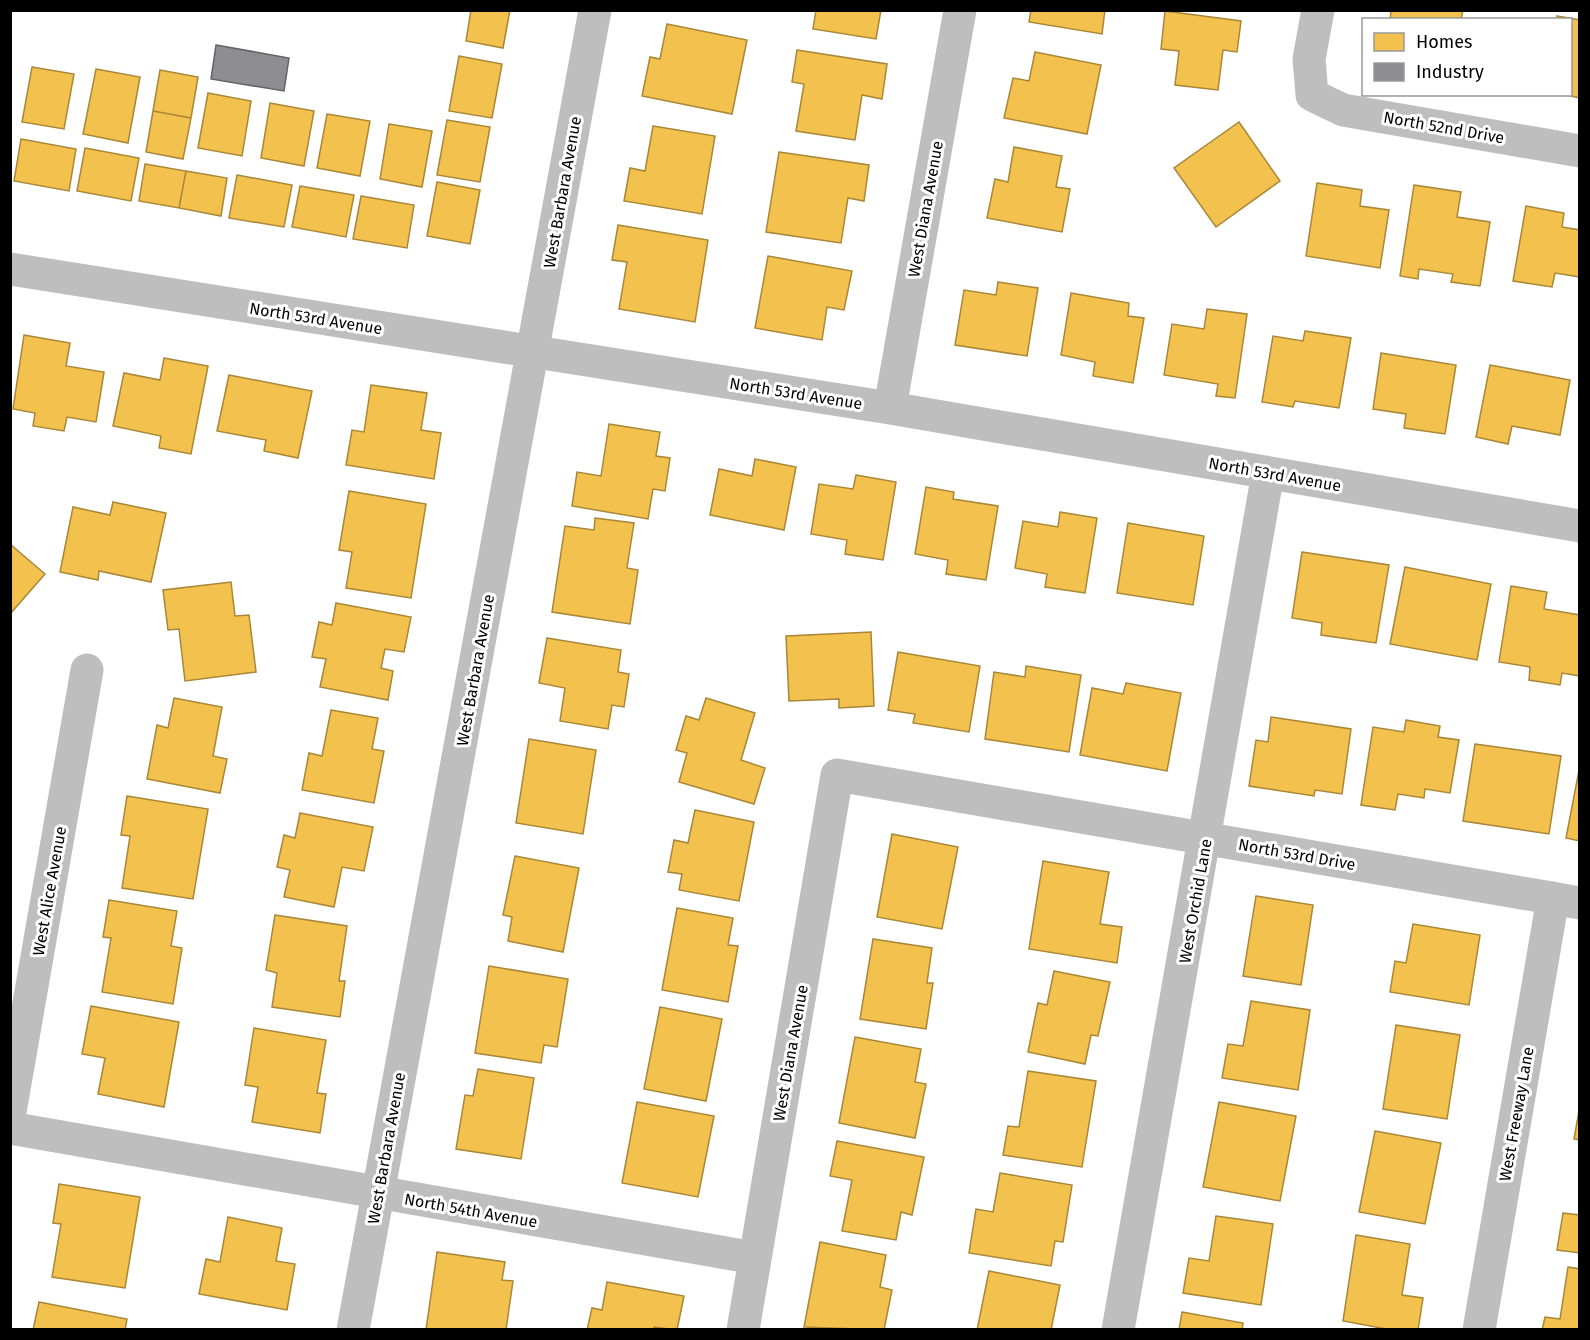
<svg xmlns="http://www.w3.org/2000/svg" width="1590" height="1340" viewBox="0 0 1590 1340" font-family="'Fira Sans',sans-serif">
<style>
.homes{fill:#f2c14e;stroke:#a98737;stroke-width:1.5}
.industry{fill:#8d8d92;stroke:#636366;stroke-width:1.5}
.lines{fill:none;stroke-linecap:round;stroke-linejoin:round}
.minor{stroke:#bebebe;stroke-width:33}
.labels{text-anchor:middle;stroke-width:6;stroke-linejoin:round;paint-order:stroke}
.street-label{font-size:16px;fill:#000;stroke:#fff}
</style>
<rect width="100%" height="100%" fill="#fff"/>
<path class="homes" d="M471 10H510L503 48 466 41Z
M816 10H881L876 39 813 29Z
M1031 10H1105L1102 34 1029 22Z
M1391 10H1463L1461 20H1390Z
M1165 11 1241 21 1237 52 1223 50 1218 90 1175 85 1179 51 1161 49Z
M1557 16 1580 20V98L1562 94H1570V20H1557Z
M667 24 747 40 732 114 642 96 650 57 660 59Z
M797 50 887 64 882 99 862 95 855 140 796 131 804 84 792 82Z
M1035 52 1101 65 1087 134 1004 118 1013 78 1029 81Z
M459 56 502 64 492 118 449 111Z
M32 67 74 74 64 129 22 122Z
M96 69 140 77 128 143 83 134Z
M160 70 198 77 191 118 153 111Z
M208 93 251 101 242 156 198 148Z
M270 103 314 111 304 166 261 158Z
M153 111 191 118 183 159 146 152Z
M327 114 370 121 360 176 317 168Z
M447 120 490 127 480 182 437 175Z
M1239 122 1280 181 1216 227 1174 168Z
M389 124 432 131 422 187 380 179Z
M653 126 715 136 702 214 624 201 630 168 645 171Z
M21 139 76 149 69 191 14 181Z
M1014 147 1062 156 1056 187 1070 189 1062 232 987 218 995 179 1008 182Z
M85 148 139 158 131 201 77 191Z
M779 152 869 165 864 201 848 198 841 243 766 232Z
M145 164 186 171 179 208 139 201Z
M186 171 227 178 221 216 179 208Z
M237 175 292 185 284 227 229 218Z
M437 182 480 190 470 244 427 236Z
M1317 183 1362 190 1360 206 1389 210 1380 268 1306 256Z
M1414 185 1461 192 1457 217 1490 222 1480 286 1451 282 1453 274 1419 269 1418 279 1400 276Z
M300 186 354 195 346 237 292 227Z
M361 196 414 205 407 248 353 239Z
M1526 206 1564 213 1562 227 1580 230V277L1555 273 1552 287 1513 281Z
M618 225 708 240 695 322 619 309 627 262 612 260Z
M768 256 852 271 844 310 827 307 822 340 755 328Z
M998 282 1038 288 1027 356 955 345 964 290 996 295Z
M1071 293 1129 303 1128 316 1144 318 1133 383 1093 376 1095 362 1061 355Z
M1207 309 1247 314 1235 398 1216 396 1218 384 1164 375 1172 324 1204 329Z
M1305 331 1351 338 1339 408 1295 401 1293 407 1262 402 1273 336 1303 341Z
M24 335 70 343 66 366 104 372 96 422 67 417 64 431 33 426 35 413 13 409Z
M1381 353 1456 365 1445 434 1404 428 1406 414 1373 409Z
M164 358 208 366 191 454 159 448 161 436 113 426 124 373 160 380Z
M1490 365 1570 380 1560 435 1512 426 1508 444 1476 437Z
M229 375 312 391 298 458 264 451 266 440 217 431Z
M371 385 427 393 421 430 441 433 434 479 346 465 352 430 364 432Z
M609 424 660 432 656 456 670 458 665 491 653 489 648 519 572 506 577 472 601 476Z
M755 459 796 467 784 530 710 515 719 469 752 476Z
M856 475 896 482 883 560 845 554 847 540 811 534 819 484 853 489Z
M926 487 954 492 953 499 998 506 986 580 946 574 948 560 915 554Z
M349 491 426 504 411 598 346 588 352 552 339 550Z
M113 502 166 513 151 582 99 571 98 580 60 572 73 507 110 515Z
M1060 512 1097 518 1085 593 1045 587 1047 574 1015 568 1023 521 1058 527Z
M595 518 634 523 627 568 638 570 630 624 552 612 565 526 594 530Z
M1128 523 1204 536 1193 605 1117 593Z
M10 544 45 574 10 614Z
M1302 552 1389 565 1376 643 1321 635 1322 623 1292 618Z
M1405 567 1491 584 1477 660 1390 644Z
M231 582 235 616 249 615 256 672 185 681 179 629 168 630 163 590Z
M1511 586 1547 592 1544 609 1580 615V676L1562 673 1560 685 1529 680 1530 667 1499 662Z
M336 603 411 617 404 652 385 649 381 668 393 671 388 700 320 687 326 659 312 657 319 622 332 625Z
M871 632 874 706 839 708V699L789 701 786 636Z
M547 638 621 650 618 672 629 674 624 707 612 705 608 729 560 721 565 688 539 683Z
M898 652 980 666 969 732 913 723 915 714 888 710Z
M1026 666 1081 675 1069 752 985 739 994 672 1025 677Z
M1126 683 1181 693 1167 771 1080 755 1092 688 1123 694Z
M174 698 222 707 213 756 227 759 220 793 147 779 157 725 168 728Z
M706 698 755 713 741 760 765 768 754 804 679 782 687 753 676 750 686 716 699 720Z
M331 710 378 718 372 749 384 751 374 803 302 790 309 753 322 756Z
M1271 717 1351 729 1342 794 1315 790 1314 796 1249 786 1256 740 1268 742Z
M1406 720 1440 726 1438 737 1459 740 1450 793 1425 789 1424 798 1398 794 1395 810 1361 805 1373 727 1404 732Z
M529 739 596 750 583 834 516 823Z
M1475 744 1561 756 1549 834 1463 821Z
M1580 765V841L1566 838Z
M127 796 208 809 193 899 122 888 130 836 121 835Z
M695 810 754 822 739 901 679 890 682 874 668 872 674 840 688 843Z
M300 813 373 827 364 871 342 867 334 907 284 897 290 870 277 867 284 835 295 838Z
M892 834 958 847 942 929 877 917Z
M515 856 579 868 563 952 508 941 512 917 503 915Z
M1043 861 1109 872 1100 924 1122 927 1117 963 1029 949Z
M1256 896 1313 905 1301 985 1243 976Z
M109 900 177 911 171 946 182 948 173 1004 102 992 111 938 103 937Z
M677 908 733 918 728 945 738 946 728 1002 662 990Z
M275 915 347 926 339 981H345L340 1017 272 1007 277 973 266 970Z
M1413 924 1480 935 1469 1005 1390 992 1395 961 1406 963Z
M873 939 932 948 927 983H933L926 1029 860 1019Z
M489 966 568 979 557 1047 544 1045 541 1063 475 1053Z
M1054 971 1110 982 1098 1036 1091 1035 1085 1064 1028 1052 1038 1003 1047 1005Z
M1251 1001 1310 1010 1298 1090 1222 1078 1228 1044 1243 1046Z
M91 1006 179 1022 164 1107 98 1094 105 1058 82 1054Z
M660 1007 722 1019 706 1101 644 1089Z
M1396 1025 1460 1035 1447 1119 1383 1109Z
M254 1028 326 1040 317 1093 326 1094 320 1133 252 1122 258 1087 245 1085Z
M855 1037 921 1049 915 1082 926 1084 915 1138 839 1123Z
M478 1069 534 1078 521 1159 456 1149 465 1095 473 1096Z
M1028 1071 1096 1081 1082 1167 1003 1155 1008 1126 1019 1127Z
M637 1102 714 1116 698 1197 622 1183Z
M1219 1102 1296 1116 1280 1201 1203 1187Z
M1580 1105V1140L1574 1139Z
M1375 1131 1441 1143 1425 1224 1359 1212Z
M837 1141 924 1157 912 1215 901 1212 896 1240 842 1231 852 1180 830 1176Z
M1000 1173 1072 1185 1063 1242 1055 1241 1051 1266 969 1253 976 1209 993 1212Z
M59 1184 140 1197 125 1288 52 1277 61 1224 53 1223Z
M1563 1213 1580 1215V1253L1557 1250Z
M1216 1216 1273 1224 1261 1305 1183 1293 1189 1258 1209 1261Z
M228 1217 282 1228 276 1261 295 1264 287 1310 199 1294 206 1259 220 1262Z
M1356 1235 1410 1244 1402 1295 1423 1298 1418 1330H1392L1343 1321Z
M820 1242 886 1255 880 1287 892 1290 884 1330 804 1327Z
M437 1252 505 1262 502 1280 513 1281 506 1330H426Z
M1568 1267 1580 1269V1330H1542L1545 1317 1560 1319Z
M989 1271 1060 1285 1051 1330H977Z
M607 1282 684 1296 677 1330 654 1327 653 1330H587L592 1308 602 1310Z
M39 1302 127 1319 125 1330H33Z
M1182 1312 1243 1323 1242 1330H1179Z"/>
<path class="industry" d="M216 45 289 58 284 91 211 79Z"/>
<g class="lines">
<path class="minor" d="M1318 10 1309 59 1312 95 1343 110 1580 151
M10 269 890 408 1580 526
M890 408 960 10
M10 1112 87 670
M10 1128 755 1258
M353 1330 595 10
M743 1330 837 775 1580 903
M1118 1330 1268 473
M1479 1330 1553 898"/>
</g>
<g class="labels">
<g class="street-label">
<text transform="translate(1444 127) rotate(10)" y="6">North 52nd Drive</text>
<text transform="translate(562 192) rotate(-80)" y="6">West Barbara Avenue</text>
<text transform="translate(925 209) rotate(-80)" y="6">West Diana Avenue</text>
<text transform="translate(316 318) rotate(9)" y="6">North 53rd Avenue</text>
<text transform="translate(796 393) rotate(9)" y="6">North 53rd Avenue</text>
<text transform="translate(1275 474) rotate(10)" y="6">North 53rd Avenue</text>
<text transform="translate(475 670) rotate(-80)" y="6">West Barbara Avenue</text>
<text transform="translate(1297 854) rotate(10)" y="6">North 53rd Drive</text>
<text transform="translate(49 891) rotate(-80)" y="6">West Alice Avenue</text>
<text transform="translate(1195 901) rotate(-80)" y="6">West Orchid Lane</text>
<text transform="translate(790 1053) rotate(-80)" y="6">West Diana Avenue</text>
<text transform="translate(1516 1114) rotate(-80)" y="6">West Freeway Lane</text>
<text transform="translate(386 1148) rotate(-80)" y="6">West Barbara Avenue</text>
<text transform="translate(471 1210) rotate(10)" y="6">North 54th Avenue</text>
</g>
</g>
<rect width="1590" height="1340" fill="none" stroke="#000000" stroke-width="24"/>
<rect x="1362" y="18" width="210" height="78" fill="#ffffff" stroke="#999999" stroke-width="1.5"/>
<rect x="1374" y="33" width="30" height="18" fill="#f2c14e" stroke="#999999" stroke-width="1.5"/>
<text x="1416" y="48" font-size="18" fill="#000000">Homes</text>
<rect x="1374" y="63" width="30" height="18" fill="#8d8d92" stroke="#999999" stroke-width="1.5"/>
<text x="1416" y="78" font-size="18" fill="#000000">Industry</text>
</svg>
